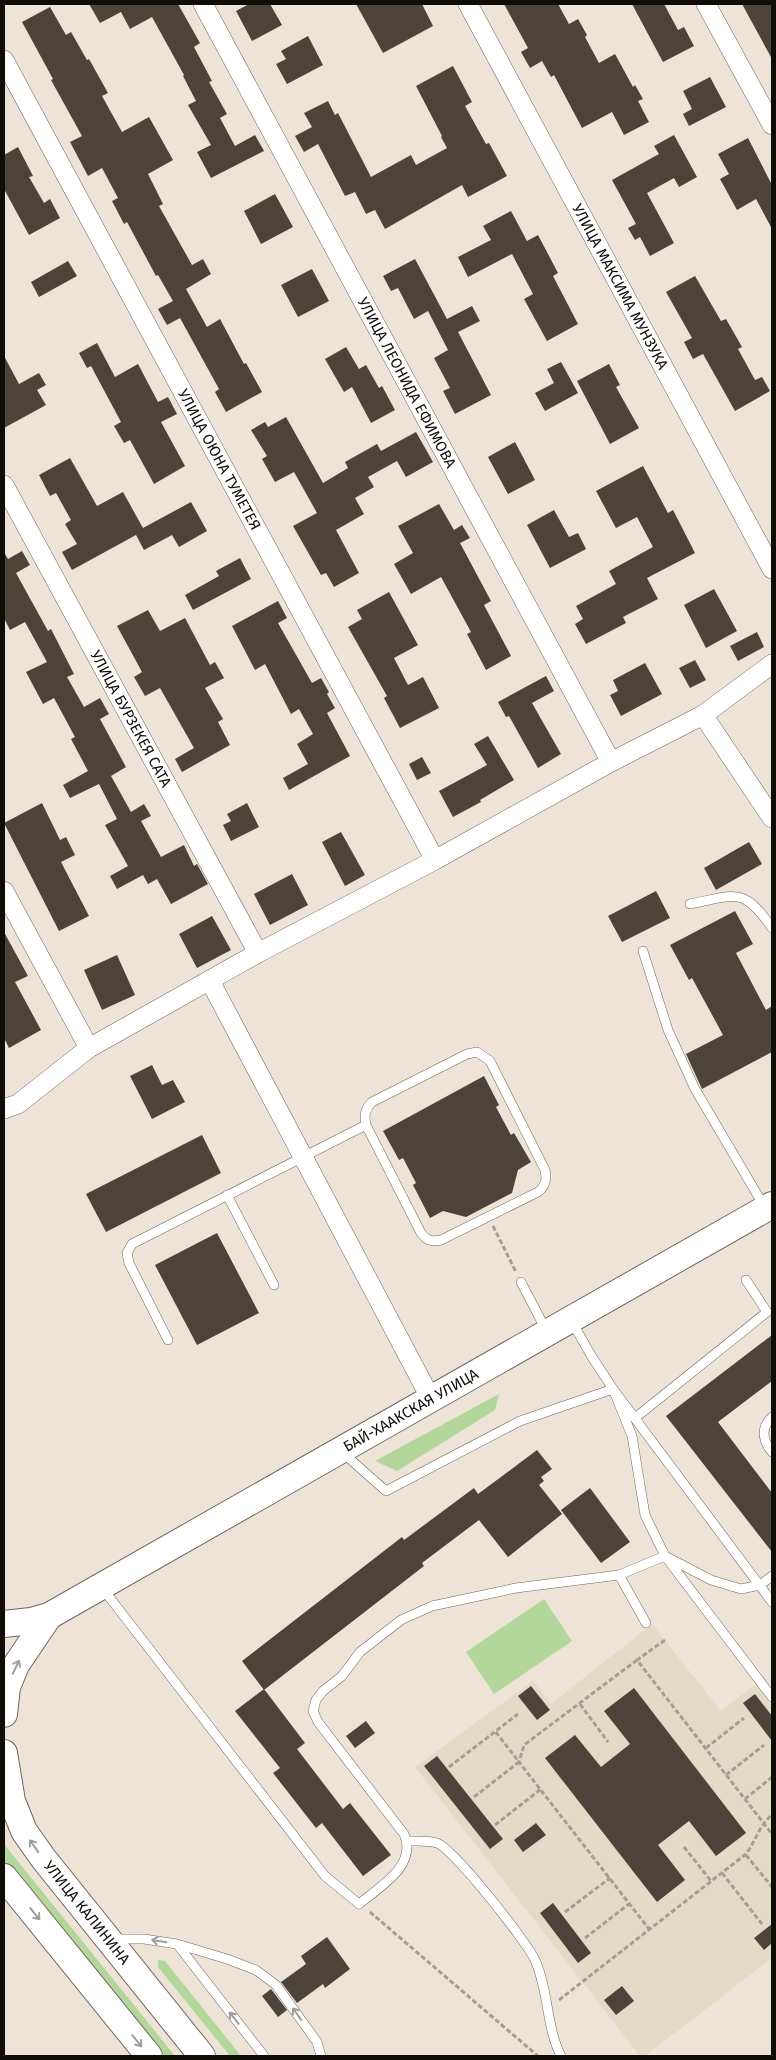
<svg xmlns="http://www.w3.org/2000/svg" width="776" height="2060" viewBox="0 0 776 2060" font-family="'Fira Sans',sans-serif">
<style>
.education{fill:#e3dbc5}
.green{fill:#b3d69a}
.building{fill:#4c443a}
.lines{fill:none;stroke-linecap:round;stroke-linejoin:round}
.lane-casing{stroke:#6f675c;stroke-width:10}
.street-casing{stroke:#6f675c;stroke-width:20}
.secondary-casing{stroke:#6f675c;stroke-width:28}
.path{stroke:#a59e94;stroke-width:3;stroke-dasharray:5 2.5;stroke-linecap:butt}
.lane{stroke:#fff;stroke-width:9}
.street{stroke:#fff;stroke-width:19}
.secondary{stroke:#fff;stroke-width:26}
.oneway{stroke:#9f9e9d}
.labels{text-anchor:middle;stroke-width:5;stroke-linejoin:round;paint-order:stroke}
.street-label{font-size:15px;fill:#100d09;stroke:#ede4d7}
</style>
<rect width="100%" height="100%" fill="#ede4d7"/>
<path class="education" d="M652 1624 721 1711 756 1684 772 1707V1958L645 2056H640L415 1767 533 1681 551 1704Z"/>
<path class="green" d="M499 1394 495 1410 397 1471 375 1461Z
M544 1599 572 1641 494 1694 466 1652Z
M4 1844 175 2056H158L4 1865Z
M158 1960 165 1961 241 2056H230L158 1967Z"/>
<path class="building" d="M89 4H178L200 43 194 47 212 81 209 82 227 114 220 118 235 146 255 135 264 151 211 178 197 152 211 145 188 105 196 101 183 76 184 75 152 17 130 29 121 12 100 23Z
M249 4H270L282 25 252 41 236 11Z
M356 4H422L433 26 383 53Z
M504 4H558L569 24 578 19 587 35 585 37 599 63 615 54 633 87 635 85 643 99 638 101 649 122 624 135 612 112 582 128 554 75 551 77 542 61 530 68 521 52 528 48Z
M632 4H664L678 30 684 27 694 46 663 62Z
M742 4H772V59Z
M50 7 66 35 71 32 87 60 89 59 108 93 102 96 122 132 149 117 173 160 148 174 163 204 159 206 192 265 203 259 211 274 186 289 207 327 220 319 244 364 246 363 262 392 226 412 215 392 219 389 180 318 167 325 158 309 173 301 158 275 156 276 127 222 124 224 112 201 118 198 102 168 88 176 70 142 82 136 51 80 53 79 22 22Z
M308 36 323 65 287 84 276 64 286 59 281 51Z
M453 66 472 102 465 106 486 144 489 143 507 176 468 197 462 185 385 229 375 210 366 214 355 192 345 196 318 144 304 152 295 136 312 127 304 113 328 101 335 115 338 113 371 177 411 155 416 165 447 148 441 137 442 136 416 86Z
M710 77 726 107 689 126 683 114 692 109 683 91Z
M674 135 697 177 679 187 674 178 647 193 674 243 650 256 640 237 635 240 628 228 636 224 612 180 659 154 654 146Z
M748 138 772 185V229L756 199 737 210 720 179 729 174 718 154Z
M18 147 33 176 29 177 44 203 50 199 60 218 29 235 4 189V155Z
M275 194 293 227 261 244 244 211Z
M511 211 527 241 538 235 558 273 553 276 578 324 547 341 524 299 533 294 512 254 468 277 458 257 491 240 483 226Z
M415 259 447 319 472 306 480 321 458 332 491 395 455 414 443 391 450 388 434 358 448 350 428 311 414 319 398 288 391 291 383 276Z
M68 261 77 276 39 297 31 282Z
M312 269 329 301 298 317 281 285Z
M695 276 721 321 726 319 742 347 738 349 755 380 762 377 770 391 735 411 703 354 693 359 684 342 692 338 666 292Z
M97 343 115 377 138 364 158 402 168 397 177 414 161 422 185 466 154 484 130 440 124 443 114 426 121 422 91 366 87 368 79 353Z
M346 347 359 369 366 365 379 388 382 386 395 410 371 423 352 387 344 392 325 359Z
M4 356 19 384 39 373 46 385 37 390 46 405 4 428Z
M561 362 578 393 545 411 535 393 554 383 547 369Z
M609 364 620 385 616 387 639 428 610 444 577 381Z
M286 417 323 483 348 468 345 462 377 444 381 451 416 432 433 462 406 477 397 461 368 477 374 487 355 498 364 514 336 530 359 573 334 587 326 573 321 575 293 526 317 513 294 472 275 482 262 459 267 456 251 430 265 422 268 427Z
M515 442 535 480 508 494 488 457Z
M70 458 97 506 123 492 143 528 191 502 207 531 179 547 172 535 144 550 136 535 72 570 62 552 77 544 65 524 71 520 56 493 50 496 39 475Z
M643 466 668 513 673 510 695 553 647 578 658 599 623 617 626 623 586 644 575 624 583 619 576 606 616 584 609 571 653 547 637 517 616 528 596 491Z
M439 504 454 530 462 525 470 538 460 543 491 601 484 605 511 656 486 670 467 634 471 632 441 577 411 594 394 564 413 553 398 526Z
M554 510 569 537 578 533 586 549 550 568 527 525Z
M22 551 30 565 16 573 48 631 51 629 74 674 67 677 84 707 100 698 109 714 100 719 126 767 111 776 131 812 144 804 151 816 141 821 161 857 184 845 194 866 197 864 208 884 171 904 157 879 148 884 143 875 117 889 110 876 128 866 105 825 117 819 99 784 70 798 63 785 88 771 71 739 75 737 54 698 43 704 26 672 47 662 25 622 10 630 4 618V552L8 559Z
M240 558 251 579 193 610 185 595 219 576 216 571Z
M714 589 737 631 706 648 684 605Z
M389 592 418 645 394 658 408 685 423 677 439 708 400 728 384 698 387 696 348 627 362 619 357 610Z
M278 601 287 618 278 623 312 683 321 678 329 692 327 694 335 708 327 713 350 756 289 790 283 778 308 764 297 744 313 734 299 709 291 714 265 664 255 670 232 626Z
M148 610 160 631 185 618 210 665 215 662 224 678 205 688 223 719 218 722 230 745 182 772 175 759 194 748 160 688 145 696 134 677 142 672 117 626Z
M757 632 764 647 738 661 730 646Z
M695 660 706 680 690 688 679 668Z
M645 663 662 694 621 716 610 695 618 691 613 680Z
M546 676 554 691 532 703 561 754 538 768 509 716 506 717 498 702Z
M488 736 514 780 480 800 481 802 453 817 439 791 487 765 474 744Z
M422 757 431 773 417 780 409 764Z
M42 803 60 840 66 837 75 855 61 862 89 916 59 931 4 823Z
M247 803 259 827 231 841 223 825 231 821 227 814Z
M341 832 365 875 345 886 322 842Z
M749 842 762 864 716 890 704 868Z
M292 874 308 905 270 925 254 894Z
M656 891 670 918 622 942 608 916Z
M735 911 753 944 736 953 766 1010 772 1006V1052L702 1089 686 1054 723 1035 692 978 689 980 670 945Z
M212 916 231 950 197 968 179 934Z
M4 932 28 976 15 982 41 1030 9 1048 4 1038Z
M117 955 135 995 102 1010 84 970Z
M152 1065 162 1085 173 1080 185 1102 152 1119 130 1076Z
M484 1076 499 1105 496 1107 511 1135 514 1133 531 1162 518 1170 512 1193 466 1217 443 1211 430 1218 413 1185 416 1183 403 1158 399 1160 383 1131Z
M202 1135 221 1173 106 1232 86 1194Z
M217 1233 259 1313 197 1345 155 1265Z
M772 1335V1381L718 1422 772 1493V1552L666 1416Z
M537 1450 552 1469 541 1477 544 1481 539 1485 562 1514 508 1557 479 1520 422 1563 424 1566 264 1690 242 1661 402 1537 404 1540 474 1488 478 1494Z
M590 1488 630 1542 601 1563 561 1510Z
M531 1686 550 1710 537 1720 518 1696Z
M634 1688 746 1833 716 1856 689 1821 658 1845 685 1880 657 1902 545 1758 575 1735 601 1767 630 1744 604 1711Z
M264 1689 305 1743 297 1749 343 1809 350 1803 391 1855 363 1876 322 1823 316 1828 273 1773 280 1768 235 1711Z
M755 1694 772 1716V1741L743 1703Z
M366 1721 375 1733 355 1748 346 1736Z
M437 1756 503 1839 490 1849 424 1766Z
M536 1823 546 1835 523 1852 514 1840Z
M553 1903 591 1953 578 1963 540 1913Z
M772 1924V1943L764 1950 754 1938Z
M327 1937 350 1969 325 1988 323 1984 297 2003 281 1982 306 1964 301 1956Z
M622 1986 634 2001 616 2015 604 2000Z
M271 1989 287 2010 278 2017 262 1996Z"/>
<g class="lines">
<g class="lane-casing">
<path id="lane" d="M690 904C736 895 743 886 772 928
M643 951 668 1030 695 1089 764 1206
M477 1052 490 1061 545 1170C547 1179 546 1186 538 1192L441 1240C432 1242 427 1241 421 1233L366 1125C364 1115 365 1109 372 1102L467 1054Z
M227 1195 274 1285
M521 1282 546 1330
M572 1322 592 1357 613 1389 772 1602
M168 1340 129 1263 127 1253 132 1244 366 1125
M772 1417C760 1428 763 1441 772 1452
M635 1418 767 1312 746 1280
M342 1452 386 1491 520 1421 613 1389 632 1436 645 1515 665 1556 711 1580 741 1589 760 1585 772 1576
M619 1575 646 1623
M103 1589 325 1876 359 1904C379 1887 418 1866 404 1834L318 1722 313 1711 316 1700 323 1691 342 1676 360 1652 401 1620 432 1606 516 1588 619 1575 665 1556 772 1697
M407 1841C416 1841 428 1840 437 1843 453 1848 527 1942 535 1960 549 1991 546 2027 561 2056
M113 1939H144L177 1944 227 1959 256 1970 276 1985 317 2042 321 2056
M177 1944 264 2056"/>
</g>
<g class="street-casing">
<g id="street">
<path id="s1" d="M203 4 611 762"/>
<path id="s2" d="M468 4 772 569"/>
<path d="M706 4 772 125"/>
<path id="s3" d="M4 60 435 860"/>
<path id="s4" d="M4 485 258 953"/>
<path d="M703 715 772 818"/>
<path d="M4 891 89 1048"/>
<path d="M210 981 431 1399"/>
<path d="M4 1109 18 1104 89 1048 258 953 435 860 611 762 703 715 772 664"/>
</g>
</g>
<g class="secondary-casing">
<g id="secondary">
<path id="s5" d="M4 1624 31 1621 49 1616 772 1205"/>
<path d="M4 1714 7 1687 16 1665 49 1616"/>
<path id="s6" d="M4 1753 12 1801 24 1831 43 1858 202 2056"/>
<path d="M4 1877 149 2056"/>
</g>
</g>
<path class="path" d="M493 1226 516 1272
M665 1640 637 1660 772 1834
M637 1660 524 1745 519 1762 649 1929
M580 1704 608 1742
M706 1748 744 1718
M449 1767 518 1714
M726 1775 764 1745
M474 1797 519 1762 495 1731
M745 1799 772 1777
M495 1825 541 1789
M684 1847 711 1881
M746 1855 772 1887
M722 1873 762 1924
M370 1912 538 2056
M565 1912 610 1878
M585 1938 629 1904
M559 2000 746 1854C756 1841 759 1825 772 1815"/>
<use href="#lane" class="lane"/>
<use href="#street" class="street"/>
<use href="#secondary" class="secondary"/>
</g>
<defs><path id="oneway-shaft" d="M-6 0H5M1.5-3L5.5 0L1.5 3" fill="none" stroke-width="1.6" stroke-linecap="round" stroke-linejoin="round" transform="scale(1.25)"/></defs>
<g class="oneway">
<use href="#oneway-shaft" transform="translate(16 1667) rotate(-65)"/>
<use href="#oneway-shaft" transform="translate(34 1846) rotate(-125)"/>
<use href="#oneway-shaft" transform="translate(35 1914) rotate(51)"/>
<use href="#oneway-shaft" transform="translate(159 1941) rotate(-171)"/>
<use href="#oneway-shaft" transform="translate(297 2014) rotate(-126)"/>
<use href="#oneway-shaft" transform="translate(234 2018) rotate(-128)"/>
<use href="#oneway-shaft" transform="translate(137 2041) rotate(51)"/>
</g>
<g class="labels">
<g class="street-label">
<text dy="5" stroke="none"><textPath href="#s2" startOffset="321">УЛИЦА МАКСИМА МУНЗУКА</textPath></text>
<text dy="5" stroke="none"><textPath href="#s1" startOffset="430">УЛИЦА ЛЕОНИДА ЕФИМОВА</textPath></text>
<text dy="5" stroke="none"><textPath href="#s3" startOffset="454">УЛИЦА ОЮНА ТУМЕТЕЯ</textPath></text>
<text dy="5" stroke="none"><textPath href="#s4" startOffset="266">УЛИЦА БУРЗЕКЕЯ САТА</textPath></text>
<text dy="5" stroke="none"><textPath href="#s5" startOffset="462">БАЙ-ХААКСКАЯ УЛИЦА</textPath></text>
<text dy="5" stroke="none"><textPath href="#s6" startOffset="184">УЛИЦА КАЛИНИНА</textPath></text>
</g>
</g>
<rect width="776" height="2060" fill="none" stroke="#100d09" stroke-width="10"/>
</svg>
